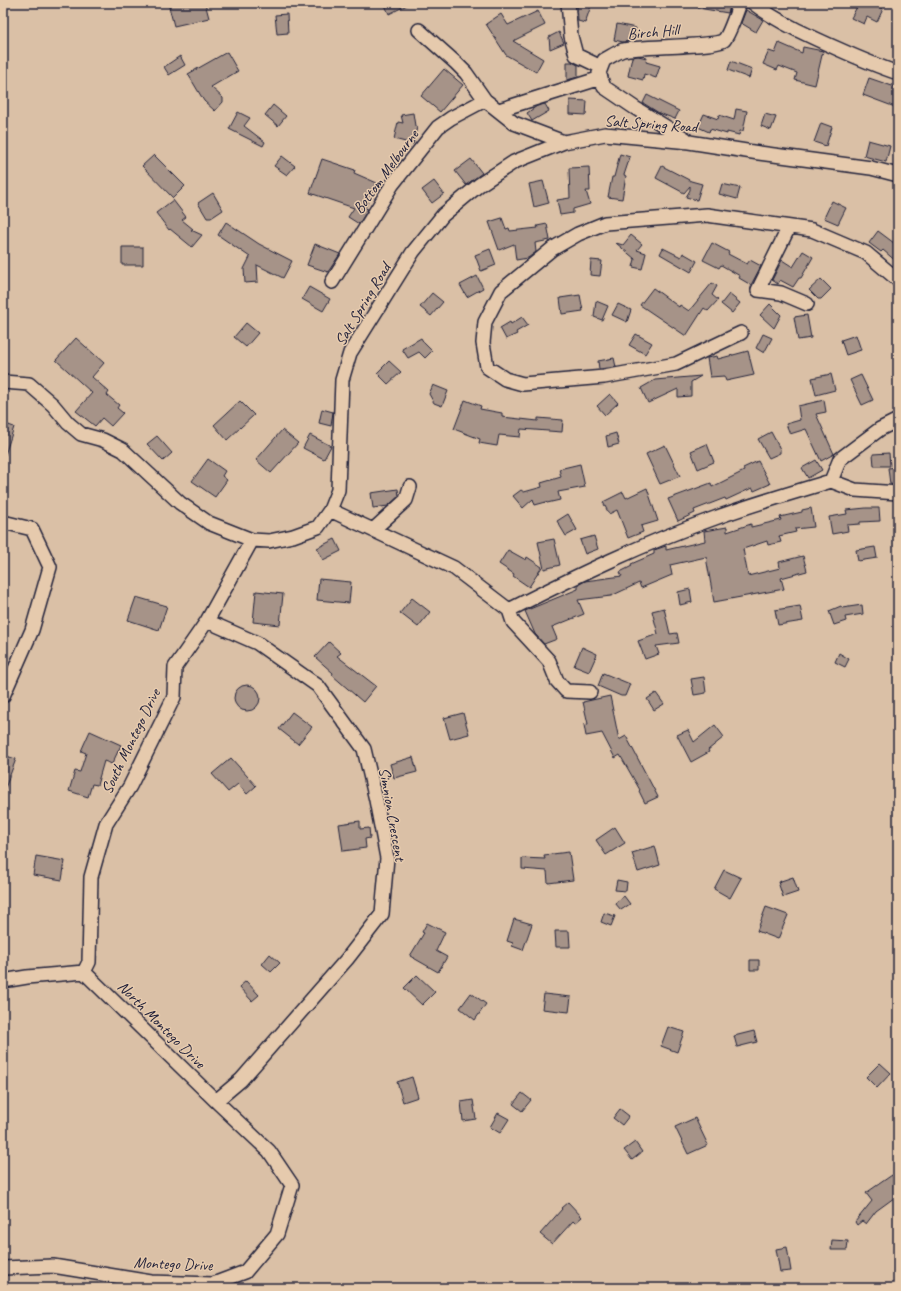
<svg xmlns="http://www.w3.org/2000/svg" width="901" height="1291" viewBox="0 0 901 1291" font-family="Caveat,sans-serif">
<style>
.building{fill:#a69388;stroke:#22223b}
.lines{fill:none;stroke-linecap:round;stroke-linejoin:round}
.minor-casing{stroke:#22223b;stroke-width:16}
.minor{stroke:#e6caad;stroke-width:13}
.labels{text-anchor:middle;stroke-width:3;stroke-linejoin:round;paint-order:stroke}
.street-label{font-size:16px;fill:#22223b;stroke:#e6caad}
</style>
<rect width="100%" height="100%" fill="#dac0a6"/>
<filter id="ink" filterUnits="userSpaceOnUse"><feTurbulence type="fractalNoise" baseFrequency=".025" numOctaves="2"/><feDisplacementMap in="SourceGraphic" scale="8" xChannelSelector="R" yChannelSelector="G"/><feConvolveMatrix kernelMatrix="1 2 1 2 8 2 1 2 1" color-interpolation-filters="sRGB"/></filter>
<g filter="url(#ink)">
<path class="building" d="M168 3H205L209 18 174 26Z
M384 3H411L389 14Z
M577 3H592L585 23 578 21Z
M698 3H731L728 13 698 8Z
M859 3H871L883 9 877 22 867 17 864 24 851 18Z
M746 10 763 20 756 32 741 23Z
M538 11 545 25 513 41 543 59 536 72 506 55 486 24 501 14 508 25Z
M287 14 288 33 277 34 275 15Z
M617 24 636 28 633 41 623 42 614 40Z
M559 32 564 43 550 49 549 37Z
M779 43 802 53 803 47 823 51 815 85 795 80 797 73 779 66 777 70 763 64 769 51 775 53Z
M227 52 238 71 211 87 223 98V102L215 111 204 101 188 74Z
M180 56 185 65 169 75 164 67Z
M638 56 647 58 646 62 660 66 656 78 644 74 643 80 628 76 632 57Z
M731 61 752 69 749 78 728 70Z
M567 62H572L578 65V77L567 80Z
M444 69 463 85 440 112 421 96Z
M869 78 898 88V99L895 107 863 95Z
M647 95 679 111 675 119 659 113 643 103Z
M570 100 587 101 586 115 570 114Z
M545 104 549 111 532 121 527 113 537 106Z
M273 105 286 116 278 126 265 115Z
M736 109 747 111 743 131H740L739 135 727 132V134L710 129 709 132 698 127 704 114 718 119 719 115 734 120Z
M238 112 250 118 244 126 265 142 263 146 229 129Z
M413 113 415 126 417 127 413 144 394 139 398 122 403 123 401 115Z
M765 114 776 117 771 130 761 126Z
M821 123 832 127 826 146 814 142Z
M868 140 890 146 886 162 864 156Z
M620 154 630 157 624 175 626 176 622 199 608 197 612 177H614Z
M154 155 185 186 173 198 142 166Z
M282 156 295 166 287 175 274 166Z
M322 159 355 170 354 173 377 183 365 208 368 209 359 224 348 217 354 208 310 193Z
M471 159 482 173 466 185 455 171Z
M662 166 691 181 702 184 697 200 686 197 690 190V186L684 193 656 178Z
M589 167 590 191H586L590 204 573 209V213L560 215 557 200 570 198 569 168Z
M434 181 444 194 432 203 422 190Z
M543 181 549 203 534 207 529 184Z
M722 184 740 188 737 199 719 194Z
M213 193 223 210 211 218H207L198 203Z
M173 200 186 217 182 220 193 229 191 230 202 235 192 247 170 229 169 230 156 213Z
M832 201 846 208 838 224 824 218Z
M502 218 506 229 509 228 510 231 538 228 537 226 547 224 550 240 535 243 536 252 528 258 516 260 514 244 499 250 489 222Z
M226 222 259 244 292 261 283 278 257 265 258 282 245 283 244 269 250 257 218 235Z
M878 231 898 246V263L883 250 881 252 869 243Z
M631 235 642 244 637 250 646 253 642 269 633 267 635 259 616 243 623 245Z
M712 243 729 252 728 254 747 264 750 260 761 266 751 285 739 278 740 276 721 265 719 268 703 260Z
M315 244 340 254 328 272 307 265Z
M122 247H143V265H122Z
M663 248 681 257 683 253 697 261 691 272 660 254Z
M490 249 496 265 481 271 475 255Z
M803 251 813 257 801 278H799L793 287 780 280 778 284 772 280 782 260 793 267Z
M591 260 602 261 600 276 590 275Z
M477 276 483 288 467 297 460 285Z
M821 279 831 289 821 299H818L809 290Z
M712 283 717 286 712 295 718 300 708 311 704 308 686 336 640 305 653 288 679 307 680 305 689 311Z
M309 287 330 299 323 311 302 299Z
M432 293 443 302 431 316 420 307Z
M729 294 740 303 732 313 721 304Z
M580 295 583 311 562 314 560 298Z
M596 301 608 306 602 320 594 317Z
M618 304 631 310 627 322 612 315Z
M770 304 781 315 774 328 760 315Z
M807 315 811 338 798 340 794 317Z
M522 317 528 325 516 332 517 334 506 339 500 328 510 322 511 324Z
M246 323 258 333 246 347 234 337Z
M636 334 652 343 645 354 629 345Z
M763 334 772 338 764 353 756 348Z
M856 335 861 350 846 355 841 340Z
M76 338 104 363 92 377 109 392 107 395 119 405 117 408 123 413 111 426 102 418 95 426 76 411 92 393 56 360Z
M421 338 424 343 432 351 425 358 419 352 408 358 402 349Z
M748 351 754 375 726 381 724 376 710 377 707 358 717 356 718 359Z
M614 358 616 367 599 369 598 361Z
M389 361 401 372 388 384 377 373Z
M831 374 835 390 816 395 812 378Z
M861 375 873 400 862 405 850 380Z
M701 376 691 382V396L678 397V389L648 403 641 388 655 380Z
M433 385 448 391 442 406 434 403 429 394Z
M610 394 618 403 605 415 597 406Z
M465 400 481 406 480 409 502 413V417L538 421V418L563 420 562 432 521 429 520 437 499 435 497 446 479 443 480 439 454 429Z
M824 400 826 412 816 414 834 454 821 461 806 429 790 434 786 424 800 420 798 406Z
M240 401 254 415 227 440 214 425Z
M322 409 333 412 331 426 319 423Z
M3 423 14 427 5 455 3 454Z
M282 430 298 443 271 473 256 460Z
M771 432 780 449V453L769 458 758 439Z
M616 433 619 444 608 447 606 436Z
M310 435 331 446 324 459 303 448Z
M157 436 172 453 163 461 147 444Z
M707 444 714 462 698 469 691 451Z
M665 445 680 476 660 484 646 454Z
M889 453 890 466H874L873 454Z
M208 459 225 471 222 476 227 480 215 497 192 481Z
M816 460 822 470 808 478 802 468Z
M758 461 770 484 754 491 752 488 726 500 725 498 694 510 695 513 678 521 668 499 711 483 712 487 744 471 743 468Z
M580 464 585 487 558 492 560 500 547 503 546 502 535 505 533 499 523 508 513 496 521 490 524 492 542 487 541 483 561 477 559 469Z
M898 467V485L890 484 888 468Z
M647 488 658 521 641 526 643 532 628 538 617 510 609 514 603 502 623 492 626 498Z
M398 489 399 496 388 506 373 508 371 493Z
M811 508 814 527 795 529 796 532 779 536 781 542 768 545 767 541 743 549 748 576 780 568 779 562 803 556 807 571 781 578 784 589 714 602 706 557 670 565 672 575 641 588 639 583 611 596 578 600 584 614 552 627 557 639 544 644 535 634 525 611 578 589V585L585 581 622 576 620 572 632 566 631 564 654 554V550L666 546V550L705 541 704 531 727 527V532L751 524V527L781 520 780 517 802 512V510Z
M866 508H879L880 521 860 522V524L847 525 848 531 832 534 829 517 847 514 846 510Z
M568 514 577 530 566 536 557 521Z
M594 536 598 549 585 554 580 540Z
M335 539 341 551 323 560 317 548Z
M554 539 560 565 544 569 538 542Z
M875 547 877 558 858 561 856 550Z
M508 550 526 560 527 557 542 567 529 587 513 576 514 574 499 564Z
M319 579 351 582 349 603 317 600Z
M690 589 692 602 680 605 678 592Z
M256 591 283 594 280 625 253 622Z
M136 597 167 606 159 630 128 620Z
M412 598 430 612 418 627 400 613Z
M862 605 863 614 845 617 846 621 834 625 829 611 841 606 842 608Z
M800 606 803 621 778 625 775 610Z
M664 608 670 634 677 633 679 643 656 646 659 654 645 659 638 641 658 634 652 611Z
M329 642 341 653 337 656 376 686 363 702 332 675 333 673 315 657Z
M582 647 597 654 589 672 574 666Z
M839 653 849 659 845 667 835 662Z
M603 673 630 684 625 696H621L598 686Z
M704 677 706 693 694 695 691 679Z
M234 698a13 13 0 1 1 26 0a13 13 0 1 1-26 0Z
M656 693 664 704 654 710 647 699Z
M610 696 619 740 626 736 658 797 645 803 639 791 640 790 620 755 615 758 602 733 586 736 584 725 588 724 583 702Z
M292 712 312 727 298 744 279 729Z
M463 713 469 734 450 739 444 718Z
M715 725 724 737 708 750 709 752 691 762 677 735 688 730 694 742Z
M90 731 121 745 112 764 104 761 97 785 92 784 88 797 69 791 75 771 80 772 86 753 81 751Z
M3 755 16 759 4 791H3Z
M413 757 417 772 394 778 390 764Z
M231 758 256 786 247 794 238 784 228 792 212 774Z
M360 821V829L369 828 370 838 365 839 366 848 343 851 339 824Z
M615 827 625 843 606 855 596 840Z
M655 846 660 865 638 872 632 853Z
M569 852 573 880 548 883 547 871 522 869V858L545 859 544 855Z
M36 856 65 861 62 880 33 875Z
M724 870 741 878 730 898 714 889Z
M793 877 798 892 783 897 778 882Z
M617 880 627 882 626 891 615 890Z
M624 896 630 904 621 910 615 903Z
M766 907 788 915 778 939 757 931Z
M604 913 615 916 611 926 601 922Z
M514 919 532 924 523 950 512 946 513 943 507 941Z
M427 923 445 932 436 951 447 957 438 972 410 956 424 933 422 932Z
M555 931H569L570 947H556Z
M270 954 280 963 271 972 262 964Z
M750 960H759V970H750Z
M417 975 435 992 422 1005 404 988Z
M246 981 259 995 252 1001 239 987Z
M471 993 486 1004 475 1020 460 1008Z
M544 994 571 997 569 1012 542 1009Z
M668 1027 684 1032 677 1052 661 1046Z
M754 1031 757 1042 737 1047 734 1036Z
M880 1063 891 1073 877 1088 866 1077Z
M412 1077 418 1097 403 1102 397 1082Z
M522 1093 531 1100 522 1111 513 1104Z
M473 1100 476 1119 463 1121 461 1102Z
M620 1109 629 1116 622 1125 613 1118Z
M498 1113 509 1119 500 1133 490 1127Z
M695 1118 708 1145 688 1154 675 1127Z
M635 1142 642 1152 632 1160 624 1150Z
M892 1175 898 1183V1195L876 1211 866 1224 862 1221 857 1225 855 1222 872 1201 866 1193Z
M568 1202 582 1217 575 1223 573 1221 552 1244 540 1234 562 1209 561 1208Z
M832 1240 848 1241 847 1250H831Z
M787 1247 791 1271 780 1272 776 1249Z"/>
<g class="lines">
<g class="minor-casing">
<path id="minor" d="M568 3 571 36 576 55 601 67
M753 3C778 22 807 35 836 48 856 57 877 66 898 73
M419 30 456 63 466 73 485 100 514 123 564 142
M499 110 601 78
M686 139 635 108 604 87 599 73 604 60C610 57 617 52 623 50 642 46 716 47 724 40 729 35 737 11 740 3
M789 227 758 290 781 293 807 304
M332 282 392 185 438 127 451 118 485 100
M741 333 676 364 604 377 523 384 505 379 487 367 483 343 485 322 501 291 552 249 578 234 605 223 707 215 812 230 866 253 898 280
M3 382 29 384 53 405 68 423 81 434 103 440 123 450 180 503 209 523 252 540 269 541 293 536 318 527 330 510 338 490 342 380 350 353 413 252 443 215 479 185 514 162 564 142 605 134 689 142 759 153 871 168 898 175
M831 481 855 490 898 493
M330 510 454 568 509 610C576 576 644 543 715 518 753 504 792 493 831 481L840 459 880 429 898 420
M3 522 32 529 50 567 32 630 3 696
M373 530 406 500 410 487
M509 610 513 622 549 661 557 681 566 691 590 692
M207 621 257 643 318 686 364 749 376 800 387 858 382 914 347 959 241 1080 216 1101
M84 972 89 962 91 877 106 824 130 786 174 697 175 667 207 621 252 540
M3 981 27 977 84 972
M3 1268 53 1266 151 1282 213 1284 245 1272 277 1234 292 1185 269 1151 216 1101 84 972"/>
</g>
<use href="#minor" class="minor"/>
</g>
</g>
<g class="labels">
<g class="street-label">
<text transform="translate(653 31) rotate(-5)" y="6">Birch Hill</text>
<text transform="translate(651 123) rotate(4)" y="6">Salt Spring Road</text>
<text transform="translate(385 171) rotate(-54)" y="6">Bottom Melbourne</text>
<text transform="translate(362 304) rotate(-59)" y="6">Salt Spring Road</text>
<text transform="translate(130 741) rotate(-64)" y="6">South Montego Drive</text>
<text transform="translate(393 814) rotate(80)" y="6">Simnion Crescent</text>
<text transform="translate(162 1024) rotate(45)" y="6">North Montego Drive</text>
<text transform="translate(173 1263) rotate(2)" y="6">Montego Drive</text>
</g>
</g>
<rect width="901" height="1291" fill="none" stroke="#e6caad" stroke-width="16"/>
<rect x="8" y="8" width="885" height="1275" fill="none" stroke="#22223b" stroke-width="1.5" filter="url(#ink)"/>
</svg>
